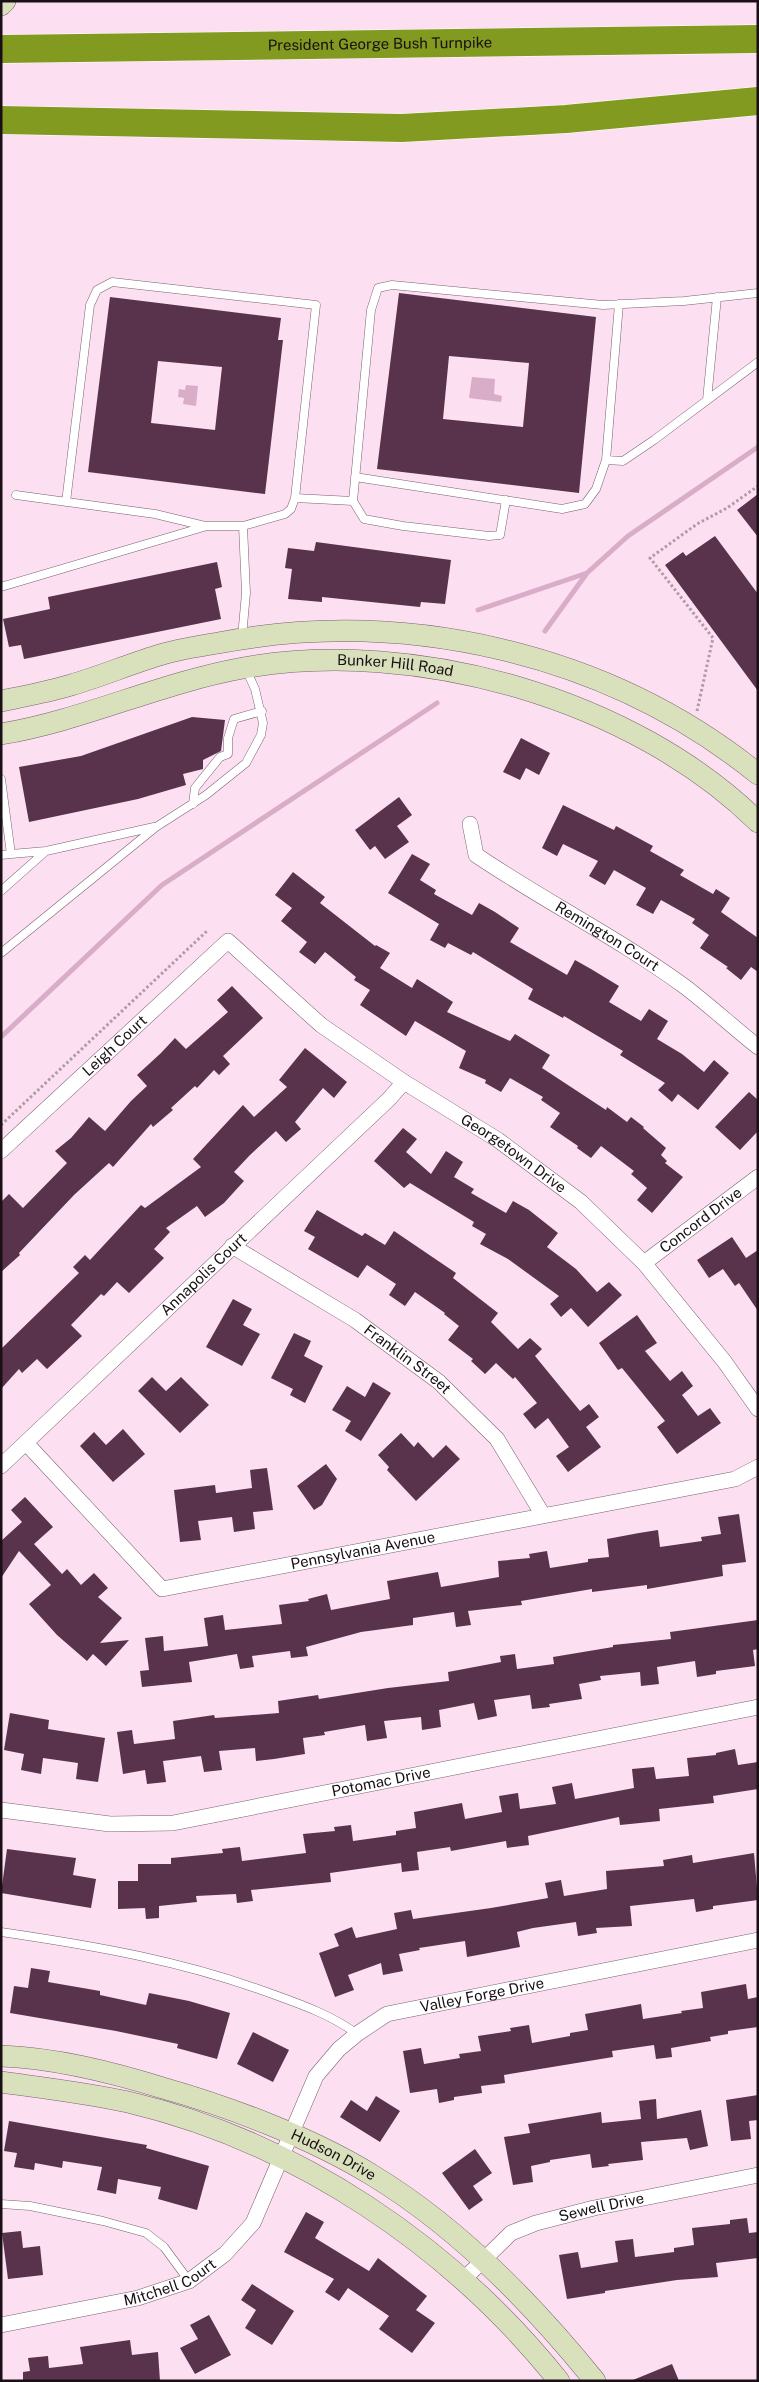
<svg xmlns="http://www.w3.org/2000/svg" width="759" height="2382" viewBox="0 0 759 2382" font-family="'Public Sans',sans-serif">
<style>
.water{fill:#d9acc7}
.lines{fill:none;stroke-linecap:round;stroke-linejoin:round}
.stream{stroke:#d9acc7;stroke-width:5}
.building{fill:#58334b;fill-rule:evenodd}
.lane-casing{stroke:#79616f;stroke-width:9}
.street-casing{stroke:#79616f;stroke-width:16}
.secondary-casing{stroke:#79616f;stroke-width:22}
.highway-casing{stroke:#fff;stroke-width:29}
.path{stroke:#b09aa7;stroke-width:3;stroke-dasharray:2.5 2.5;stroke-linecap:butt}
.lane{stroke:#fff;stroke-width:8}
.street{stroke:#fff;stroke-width:15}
.secondary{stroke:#d9e1bc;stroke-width:21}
.highway{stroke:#819a1f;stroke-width:28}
.labels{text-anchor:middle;stroke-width:5;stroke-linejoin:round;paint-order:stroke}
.street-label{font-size:15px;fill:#190f15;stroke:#fce0f1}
</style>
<rect width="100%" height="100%" fill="#fce0f1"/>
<path class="water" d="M472 377 495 379 494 394 502 396 501 402 469 398Z
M186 385 198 386 196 406 183 404 184 398 178 397 179 389 185 390Z"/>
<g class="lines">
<path class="stream" d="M478 610 587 573
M545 631 587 573 628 536 758 447
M1 1037 162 885 437 703"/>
</g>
<path class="building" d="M399 293 596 317 579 493 377 469ZM449 356 529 363 523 427 443 419Z
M110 297 281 318 278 340H283L265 494 88 472ZM158 361 222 367 215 430 151 423Z
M758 494V537L737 510Z
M715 536 758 594V691L665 565 683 552 686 556Z
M316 542 451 560 445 604 421 602 420 607 322 597V602L288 599 292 569 285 568 288 548 314 551Z
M217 562 222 587 215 589 221 619 24 659 21 645 9 647 3 619 50 609 48 597Z
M192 717 225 720 221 751 203 760V769L183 774 186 785 138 799 29 822 19 767 81 756Z
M521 738 550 753 539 775 526 768 520 780 503 772Z
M399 797 412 815 397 826 409 842 385 859 375 846 370 850 355 830Z
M563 805 614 830 616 826 653 846 650 851 684 870 680 875 713 894 716 889 730 898 721 912 758 938V972L751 967 741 980 726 968 728 967 700 948 709 935 692 923 695 919 661 900 653 914 636 905 646 888 614 870 605 885 589 876 598 861 563 844 557 856 542 848Z
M412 854 430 864 420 880 436 890 434 894 472 915 479 903 495 912 519 928 510 942 567 975 575 960 591 969 619 986 609 1002 641 1021 649 1009 668 1021 657 1039 682 1054 704 1072 714 1060 729 1073 698 1110 678 1094 672 1102 658 1090 665 1083 620 1055 623 1051 564 1016 563 1018 528 999 533 989 473 952 471 955 448 943 445 948 430 940 439 924 388 893Z
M293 872 325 897 320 903 375 946 376 945 390 953 380 968 412 988 417 979 453 1002 447 1012 510 1041 515 1034 550 1055 542 1068 606 1110 607 1107 627 1122 631 1117 644 1127 643 1128 666 1148 661 1155 667 1161 665 1163 683 1177 652 1213 637 1200 647 1188 631 1174 634 1171 601 1146 591 1158 577 1148 578 1146 550 1127 560 1113 541 1100 543 1097 510 1078 501 1092 485 1083 486 1080 459 1068 466 1051 415 1021 406 1036 360 1005 370 990 354 980 356 977 325 952 315 964 299 952 307 942 281 921 292 908 275 895Z
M232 986 263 1018 223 1056 230 1064 219 1075 214 1070 197 1088 195 1086 171 1108 173 1110 153 1127 151 1124 113 1167 109 1163 74 1195 19 1253 20 1255 1 1272V1202L9 1194 23 1208 67 1163 55 1151 71 1138 89 1117 105 1131 131 1101 147 1086 137 1075 161 1053 175 1038 186 1049 228 1012 217 1000Z
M305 1048 347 1082 334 1098 323 1088 295 1122 301 1129 286 1142 276 1131 250 1155 234 1172 244 1181 224 1203 205 1217 197 1206 166 1228 170 1232 154 1249 164 1258 129 1293 117 1282 104 1296 101 1294 71 1325 82 1336 47 1369 37 1359 22 1373 19 1369 1 1389V1349L79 1273 73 1267 85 1255 90 1260 141 1205 145 1208 201 1167 193 1159 243 1105 254 1117 287 1087 279 1080Z
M749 1092 758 1100V1131L740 1150 715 1127Z
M403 1128 417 1139 406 1152 431 1174 446 1151 463 1162 454 1177 474 1189 471 1193 506 1213 513 1201 529 1210 558 1233 547 1247 576 1269 597 1292 609 1282 622 1295 588 1327 571 1308 561 1317 550 1304 559 1296 508 1259 480 1244 486 1234 472 1226 474 1222 410 1183 404 1188 374 1161Z
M317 1210 362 1236 365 1233 385 1245 394 1231 456 1273 453 1278 498 1313 491 1322 518 1349 530 1338 542 1349 535 1356 580 1411 589 1404 599 1417 586 1427 601 1447 568 1472 556 1456 569 1447 548 1418 535 1429 523 1414 537 1403 515 1377 513 1379 496 1363 485 1374 471 1361 473 1359 448 1340 459 1326 444 1314 445 1313 415 1292 405 1306 389 1295 396 1284 367 1265 358 1278 308 1249 315 1237 304 1231Z
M732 1237 746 1258 758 1250V1311L739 1283 735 1286 723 1269 709 1278 697 1260Z
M233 1299 252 1309 243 1325 260 1334 242 1366 206 1347Z
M637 1315 657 1343 645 1351 670 1381 682 1371 693 1386 682 1395 698 1416 710 1408 721 1423 677 1454 657 1427 665 1421 622 1368 618 1370 599 1343Z
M294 1333 311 1341 304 1356 323 1366 305 1403 290 1395 293 1389 271 1378Z
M152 1377 166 1391 181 1377 209 1405 180 1433 138 1391Z
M373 1382 391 1393 361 1441 345 1431 351 1421 332 1410 347 1386 365 1397Z
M123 1429 145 1454 113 1482 80 1446 94 1432 106 1445Z
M401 1433 414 1447 418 1442 433 1458 446 1445 460 1459 416 1501 387 1470 389 1467 378 1455Z
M326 1464 337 1479 322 1505 314 1510 297 1486Z
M267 1468 273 1510 253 1512 255 1529 234 1532 232 1517 198 1521 201 1540 180 1542 174 1490 215 1485 216 1493 252 1488 250 1470Z
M25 1497 53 1527 34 1544 62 1574 67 1569 81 1585 94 1573 108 1588 98 1597 122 1618 100 1643 129 1640 106 1666 93 1654 87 1661 57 1635 29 1604 51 1585 19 1551 1 1578V1541L22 1522 11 1510Z
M739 1514 746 1562 722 1565 723 1576 647 1589V1585L592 1592V1589L521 1601 522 1605 468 1611 471 1625 456 1627 454 1612 413 1618V1625L361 1632 306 1647 308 1656 291 1658 290 1651 252 1656 254 1667 240 1669 237 1654 189 1662 192 1682 142 1687 140 1671 149 1670 145 1638 163 1636 164 1651 208 1646 204 1618 223 1615 225 1630 282 1624 279 1605 309 1601 308 1599 327 1594 331 1610 390 1599 387 1581 438 1572 441 1587 499 1577 498 1561 530 1558 529 1554 547 1551 550 1568 588 1562V1559L609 1557 607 1539 639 1533 658 1530 660 1547 702 1541 701 1537 721 1534 718 1517Z
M758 1620V1649L753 1650 755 1666 716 1671V1674L697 1677 695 1661 657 1667 659 1684 641 1686 640 1672 600 1676 601 1680 579 1684 582 1699 549 1704 550 1707 532 1709 530 1695 494 1700 497 1716 478 1720 474 1703 439 1710 441 1727 422 1730 421 1717 384 1721 387 1738 367 1741 365 1725 324 1732 325 1735 303 1738 305 1754 274 1759 256 1761 255 1748 219 1751 222 1770 204 1772 201 1756 163 1761 166 1782 147 1784 145 1770 123 1774 117 1732 132 1730 134 1744 175 1739 173 1721 214 1715 215 1718 279 1713 278 1701 318 1695 319 1699 388 1688 449 1681 448 1672 501 1662 500 1656 515 1654 517 1669 554 1664 553 1657 613 1647V1645L671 1639 670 1632Z
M10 1713 49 1720 48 1729 105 1738 98 1782 76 1779 78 1763 43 1758 41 1774 21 1770 24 1754 4 1750Z
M735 1749 738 1765 758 1762V1789L713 1796 714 1803 659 1809 660 1821 620 1825 619 1817 528 1836 529 1845 507 1848 506 1841 451 1851 450 1847 417 1852 419 1870 402 1872 401 1863 330 1873 331 1882 251 1890 253 1901 237 1903 236 1894 196 1896 197 1902 159 1906V1918L146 1919 145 1908 118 1909V1881H138V1864H171V1858L223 1853 222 1849 240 1847 242 1861 306 1853 303 1834 335 1831 334 1827 351 1825 353 1841 396 1835V1831L416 1828 414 1812 462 1803 465 1819 502 1812 499 1796 518 1793 520 1809 556 1804 552 1787 572 1783 575 1799 634 1788 632 1769 654 1767 656 1779 689 1776 687 1758 716 1755V1753Z
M7 1849 76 1858 73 1875 96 1879 91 1908 1 1893Z
M754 1853 758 1900 713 1906V1909L696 1912 694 1899 630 1906 632 1926 596 1928 597 1933 578 1936 576 1922 533 1928 517 1932 520 1947 467 1957 465 1941 419 1948 420 1950 399 1954 403 1971 383 1975 381 1963 348 1975 354 1990 335 1997 319 1953 339 1946 334 1934 352 1927 356 1938 397 1929 394 1913 411 1910 413 1919 491 1908 548 1898 545 1883 561 1880 564 1896 607 1889 606 1871 664 1866 663 1860 692 1855 693 1863Z
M31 1968 50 1971 48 1982 100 1991V1995L146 2005 149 1993 189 2001 230 2013 217 2059 177 2048 178 2044 116 2031 10 2013 14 1986 28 1988Z
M746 1984 748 1999 758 1997V2027L728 2031V2034L710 2037 711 2041 671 2048 672 2057 656 2059 654 2045 612 2051 613 2057 504 2075 505 2083 481 2086 482 2093 454 2097V2100L439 2103 437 2089 410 2093 403 2051 421 2048 424 2064 460 2058 459 2054 481 2051 478 2036 511 2031 510 2028 529 2025 532 2043 570 2036V2033L588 2030 585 2014 641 2004 643 2019 682 2013 681 2011 703 2008 701 1992Z
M253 2032 289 2050 273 2082 237 2064Z
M758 2095V2120L749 2121 751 2139 731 2141 726 2100Z
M376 2096 400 2111 380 2142 340 2117 351 2100 367 2111Z
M656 2099 657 2119 701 2110 708 2146 690 2150 687 2138 641 2142 643 2160 608 2164 609 2166 592 2168 590 2154 550 2160V2162L531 2166 533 2182 513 2185 504 2137 530 2133 528 2124 601 2112 602 2123 641 2119 639 2101Z
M9 2121 147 2145 146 2148 209 2166 197 2210 158 2199 161 2187 118 2179 116 2194 97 2190 102 2167 63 2161 62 2168 35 2163 34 2170 14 2167 17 2153 4 2151Z
M475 2149 492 2173 473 2186 483 2200 469 2210 442 2173Z
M306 2212 324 2222 315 2238 369 2271 378 2258 427 2296 416 2310 435 2323 412 2353 379 2329 389 2316 348 2288 339 2301 325 2292 334 2279 284 2252Z
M747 2218 749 2233 758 2232V2258L716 2263 718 2277 677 2280 605 2291V2293L567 2299 559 2255 578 2252 581 2268 618 2262 615 2241 633 2239 635 2257 674 2252V2248L694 2245 692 2228 730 2224V2220Z
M21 2231 23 2248 40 2246 43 2275 8 2279 2 2233Z
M252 2284 294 2311 272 2345 245 2328 256 2310 241 2300Z
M209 2315 231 2355 195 2374 180 2348 198 2339 190 2325Z
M130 2340 132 2355 158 2352 160 2381H23V2372L30 2371 28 2358 48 2356 49 2368 83 2364 80 2347Z
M672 2364 679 2381H633V2380Z"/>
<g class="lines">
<g class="lane-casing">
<path id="lane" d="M619 304 606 460 623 461 654 440 758 362
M707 400 717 297
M355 477 562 509 585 504 596 489 606 460
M16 495 155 514 205 526
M295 498 353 501 371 310 378 288 392 285 603 305 684 301 758 293
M353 501 364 519 403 526 489 536 500 535 506 500
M66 502 90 305 97 290 112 282 316 305 295 498 291 509 285 514 243 526
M1 587 207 526H243L246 593 242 637
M1 779 11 854 1 855
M193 804 195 788 220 757 228 754V738L234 719 262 711
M11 854 46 851 154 827
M1 891 46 851
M1 953 156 827 206 795 246 763 261 735 263 723 255 689 246 669
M1 1932C96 1946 184 1961 275 1995 303 2005 333 2016 357 2034
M1 2204 30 2206 103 2221 146 2233 164 2247 189 2281"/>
</g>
<g class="street-casing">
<g id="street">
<path id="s1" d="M470 824 476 855C544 901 618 938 684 986 709 1005 733 1027 758 1047"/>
<path id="s2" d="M1 1151 228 941 321 1025 404 1082 498 1140 581 1202 644 1263 724 1361 758 1409"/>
<path id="s3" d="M232 1246 355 1320 439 1382 497 1439 543 1515"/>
<path id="s4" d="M644 1263 758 1177"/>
<path id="s5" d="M26 1443 162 1589 735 1479 758 1467"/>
<path id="s6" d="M1 1466 389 1099 404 1082"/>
<path id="s7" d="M1 1810 110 1824 173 1823 758 1707"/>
<path id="s8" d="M464 2279 511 2233 536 2223 594 2208 758 2175"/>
<path id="s9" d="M1 2325 138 2298 189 2281 225 2254 253 2223 316 2076 339 2049 357 2034 387 2014 758 1940"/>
</g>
</g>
<g class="secondary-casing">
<g id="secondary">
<path d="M1 5 5 1"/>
<path d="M1 701C25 696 48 692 71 685 102 676 132 663 163 654 180 649 199 646 218 643 406 607 608 653 758 774"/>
<path id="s10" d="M1 734C84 720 160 683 243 668 415 637 633 699 758 822"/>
<path id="s11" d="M1 2056C56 2058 111 2072 163 2088 230 2107 312 2138 372 2175 458 2227 532 2303 595 2381"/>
<path d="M1 2082C44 2088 87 2093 128 2102 297 2142 451 2246 559 2381"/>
</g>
</g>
<g class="highway-casing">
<g id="highway">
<path id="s12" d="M1 49 758 39"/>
<path d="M1 120 402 128 566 119 758 101"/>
</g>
</g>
<path class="path" d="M697 711 713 638 650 558 697 524 727 508 758 486
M1 1125 208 930"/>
<use href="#lane" class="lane"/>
<use href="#street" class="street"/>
<use href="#secondary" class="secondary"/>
<use href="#highway" class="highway"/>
</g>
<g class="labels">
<g class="street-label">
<text dy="5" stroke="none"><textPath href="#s12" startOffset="379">President George Bush Turnpike</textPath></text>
<text dy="5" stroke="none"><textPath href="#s10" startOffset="404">Bunker Hill Road</textPath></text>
<text dy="5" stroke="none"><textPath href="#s1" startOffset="186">Remington Court</textPath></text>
<text dy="5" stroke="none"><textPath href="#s2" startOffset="155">Leigh Court</textPath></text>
<text dy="5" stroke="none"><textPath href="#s2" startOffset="666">Georgetown Drive</textPath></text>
<text dy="5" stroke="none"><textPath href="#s4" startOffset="71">Concord Drive</textPath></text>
<text dy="5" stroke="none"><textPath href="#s6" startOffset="279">Annapolis Court</textPath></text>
<text dy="5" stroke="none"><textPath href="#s3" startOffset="209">Franklin Street</textPath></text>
<text dy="5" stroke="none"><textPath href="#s5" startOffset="404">Pennsylvania Avenue</textPath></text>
<text dy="5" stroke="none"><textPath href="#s7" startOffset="385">Potomac Drive</textPath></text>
<text dy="5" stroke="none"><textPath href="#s9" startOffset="632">Valley Forge Drive</textPath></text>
<text dy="5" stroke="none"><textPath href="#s11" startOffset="349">Hudson Drive</textPath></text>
<text dy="5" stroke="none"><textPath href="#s8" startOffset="160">Sewell Drive</textPath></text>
<text dy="5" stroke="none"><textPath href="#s9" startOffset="175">Mitchell Court</textPath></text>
</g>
</g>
<rect width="759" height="2382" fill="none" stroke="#190f15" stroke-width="5"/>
</svg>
